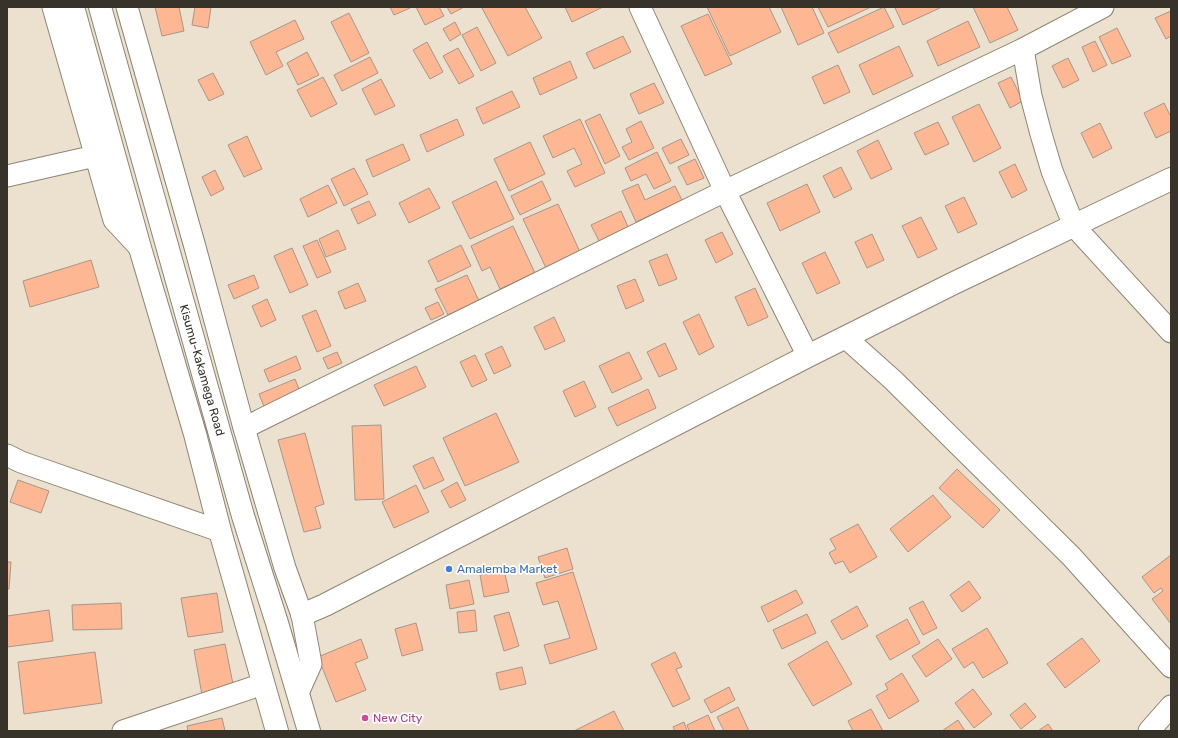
<svg xmlns="http://www.w3.org/2000/svg" width="1178" height="738" viewBox="0 0 1178 738" font-family="Rubik,sans-serif">
<style>
.building{fill:#fdb893;stroke:#a9958a}
.lines{fill:none;stroke-linecap:round;stroke-linejoin:round}
.street-casing{stroke:#8e8573;stroke-width:23}
.secondary-casing{stroke:#8e8573;stroke-width:24}
.highway-casing{stroke:#8e8573;stroke-width:24}
.street{stroke:#fff;stroke-width:21}
.secondary{stroke:#fff;stroke-width:22}
.highway{stroke:#fff;stroke-width:22}
.shop-dot{fill:#3f7fe0;stroke:#fff;stroke-width:1.5}
.hotel-dot{fill:#d1479c;stroke:#fff;stroke-width:1.5}
.labels{text-anchor:middle;stroke-width:3.5;stroke-linejoin:round;paint-order:stroke}
.street-label{font-size:12px;fill:#37332b;stroke:#fff}
.shop-label{font-size:12px;fill:#366cbe;stroke:#fff;text-anchor:start}
.hotel-label{font-size:12px;fill:#b23c85;stroke:#fff;text-anchor:start}
</style>
<rect width="100%" height="100%" fill="#ebe1ce"/>
<path class="building" d="M155 7H179L184 31 162 36Z
M195 7H211L208 28 192 25Z
M390 7H410V8L394 15Z
M416 7H439L444 16 425 25Z
M447 7H464L451 14Z
M483 7H525L542 38 508 56 482 8Z
M565 7H603L572 22Z
M707 7H769L781 32 730 56Z
M781 7H812L824 33 798 45Z
M818 7H871L828 27Z
M884 7 894 27 838 53 828 33Z
M897 7H942L903 25 895 8Z
M973 7H1007L1018 30 990 43Z
M1171 11V36L1166 39 1155 18Z
M349 13 369 53 351 62 331 22Z
M708 14 732 64 705 76 681 26Z
M295 20 304 39 276 52 283 66 266 75 250 42Z
M968 21 980 47 938 66 927 41Z
M455 22 461 34 450 41 443 29Z
M477 27 496 63 481 71 462 35Z
M1117 28 1131 56 1112 64 1099 37Z
M623 36 631 52 594 69 586 53Z
M1095 41 1107 65 1093 72 1082 47Z
M427 42 443 72 430 79 413 50Z
M899 46 913 76 873 95 859 65Z
M458 48 474 76 459 84 443 56Z
M307 52 319 75 298 85 287 63Z
M370 57 378 73 342 91 334 75Z
M1068 58 1079 80 1063 88 1052 66Z
M570 61 577 78 540 95 533 78Z
M838 65 850 92 824 104 812 77Z
M213 73 224 94 209 101 198 80Z
M323 77 337 104 311 117 297 90Z
M1011 77 1023 101 1010 108 998 83Z
M381 79 395 106 375 115 362 89Z
M654 83 664 103 639 114 630 94Z
M512 91 520 107 483 124 476 108Z
M1164 103 1171 117V131L1156 138 1144 113Z
M979 104 1001 148 974 162 952 117Z
M600 114 620 156 605 164 585 121Z
M457 119 464 135 427 152 420 135Z
M580 119 605 173 575 187 567 171 582 164 574 148 553 158 543 136Z
M641 121 654 148 629 160 622 147 632 142 626 129Z
M938 122 949 144 925 155 914 133Z
M1100 123 1112 148 1093 158 1081 133Z
M247 136 262 169 244 177 228 145Z
M681 139 689 155 670 164 662 148Z
M878 140 892 169 871 179 857 151Z
M530 142 545 174 509 191 494 159Z
M403 144 410 160 373 177 366 160Z
M657 152 671 181 654 189 646 174 631 181 625 168Z
M695 159 704 178 687 185 678 167Z
M1015 164 1027 190 1012 198 999 172Z
M841 167 852 189 834 198 823 176Z
M354 168 368 194 344 206 331 179Z
M215 170 224 189 211 196 202 177Z
M496 181 514 219 470 239 452 202Z
M542 181 551 200 520 215 511 196Z
M638 184 645 200 675 186 682 200 636 222 622 191Z
M807 184 820 212 780 231 767 203Z
M328 185 337 203 308 217 300 199Z
M429 188 440 208 409 223 399 203Z
M964 197 977 224 958 233 945 206Z
M369 201 376 215 358 224 351 209Z
M558 204 580 252 546 268 523 219Z
M621 211 629 229 600 243 591 225Z
M921 217 937 249 918 258 902 226Z
M513 226 535 273 500 289 490 267 482 271 471 246Z
M338 230 346 249 326 257 319 239Z
M722 232 733 254 716 263 705 240Z
M872 234 884 260 867 268 855 242Z
M317 240 331 272 317 278 303 246Z
M461 245 471 266 438 282 428 261Z
M292 248 308 285 290 293 274 256Z
M825 252 840 283 817 294 802 263Z
M667 254 677 279 659 286 649 261Z
M91 260 99 287 30 307 23 281Z
M254 275 259 288 234 299 228 285Z
M467 275 479 301 448 315 435 289Z
M635 279 644 301 626 309 617 286Z
M358 283 366 301 345 309 338 292Z
M755 288 768 317 748 326 735 297Z
M267 299 276 320 261 327 252 306Z
M438 302 444 314 431 320 425 308Z
M316 310 331 346 317 352 302 316Z
M699 314 714 347 699 355 683 322Z
M554 317 565 341 545 350 534 327Z
M665 343 677 369 659 377 647 352Z
M502 346 511 366 494 374 485 354Z
M337 352 342 363 328 369 323 358Z
M629 352 642 379 612 393 599 366Z
M475 355 487 380 472 387 460 362Z
M296 356 301 369 269 382 264 370Z
M416 366 426 387 384 406 374 385Z
M295 379 301 394 265 409 259 394Z
M584 381 596 407 575 417 563 391Z
M648 389 656 408 617 426 608 408Z
M496 413 519 462 465 486 443 438Z
M381 425 384 499 355 500 352 426Z
M305 433 324 504 315 507 321 528 304 532 278 440Z
M433 457 444 480 424 489 413 466Z
M957 469 1000 510 983 528 939 488Z
M18 480 49 491 41 513 10 502Z
M457 482 466 500 450 508 441 491Z
M416 485 429 512 394 528 382 502Z
M933 495 951 517 908 552 890 529Z
M858 524 877 557 850 573 843 561 835 564 829 553 836 549 830 539Z
M567 548 573 569 545 578 538 557Z
M1171 555V624L1152 599 1163 591 1161 588 1154 593 1142 577Z
M7 562H11L9 589H7Z
M504 570 509 592 484 597 480 575Z
M573 572 597 649 550 664 544 645 570 638 558 601 543 605 536 583Z
M469 580 474 604 450 609 446 585Z
M969 581 981 598 962 612 950 595Z
M796 590 803 603 768 622 761 607Z
M217 593 223 632 188 637 181 598Z
M923 601 937 628 923 635 909 608Z
M121 603 122 629 73 630 72 605Z
M857 606 868 626 842 640 831 621Z
M49 610 53 641 7 647V616Z
M475 610 477 631 459 633 457 612Z
M509 612 519 646 504 651 494 616Z
M807 614 816 633 782 649 773 630Z
M907 619 920 643 890 660 876 636Z
M416 623 423 650 402 656 395 629Z
M987 628 1008 663 983 678 973 662 964 668 952 649Z
M1082 638 1100 661 1065 688 1047 664Z
M361 639 368 658 355 663 366 690 336 702 318 657Z
M938 639 952 659 926 677 912 656Z
M827 641 852 684 813 706 788 664Z
M225 644 234 689 202 695 194 650Z
M95 652 102 703 24 714 18 662Z
M675 652 682 667 676 669 690 699 673 707 651 664Z
M522 667 526 684 500 690 496 673Z
M902 673 919 701 889 719 876 696 888 689 885 684Z
M729 687 735 700 711 713 704 700Z
M973 689 992 714 974 728 955 703Z
M1025 703 1036 717 1021 729 1010 715Z
M738 707 749 731H724L717 717Z
M871 709 883 731H853L848 721Z
M614 711 624 731H574Z
M708 715 715 731H689L687 725Z
M222 718 225 731H188L187 726Z
M958 720 965 731H942Z
M684 722 687 731H675L673 727Z
M1048 724 1053 731H1038Z"/>
<g class="lines">
<g class="street-casing">
<path id="street" d="M53 7 114 220 140 248
M127 7 195 247 244 428 285 568 302 615 311 664 298 693
M640 7 725 191 808 356
M1023 49 1031 96 1041 134 1052 171 1074 226 1171 332
M7 176 95 156
M846 338 893 380 1071 556 1171 667
M244 428 725 191 1023 49 1103 7
M7 455 21 462 220 531
M123 731 263 684
M1149 731 1171 706"/>
</g>
<g class="secondary-casing">
<path id="secondary" d="M302 615 325 605 808 356 952 284 1171 179"/>
</g>
<g class="highway-casing">
<path id="highway" d="M73 7 140 248 195 434 220 531 277 731
M100 7 243 516 277 623 309 731"/>
</g>
<use href="#street" class="street"/>
<use href="#secondary" class="secondary"/>
<use href="#highway" class="highway"/>
</g>
<circle class="shop-dot" cx="449" cy="569" r="4"/>
<circle class="hotel-dot" cx="365" cy="718" r="4"/>
<g class="labels">
<g class="street-label">
<text transform="translate(202 370) rotate(74)" y="4">Kisumu-Kakamega Road</text>
</g>
<g class="shop-label">
<text x="457" y="573">Amalemba Market</text>
</g>
<g class="hotel-label">
<text x="373" y="722">New City</text>
</g>
</g>
<rect width="1178" height="738" fill="none" stroke="#37332b" stroke-width="16"/>
</svg>
